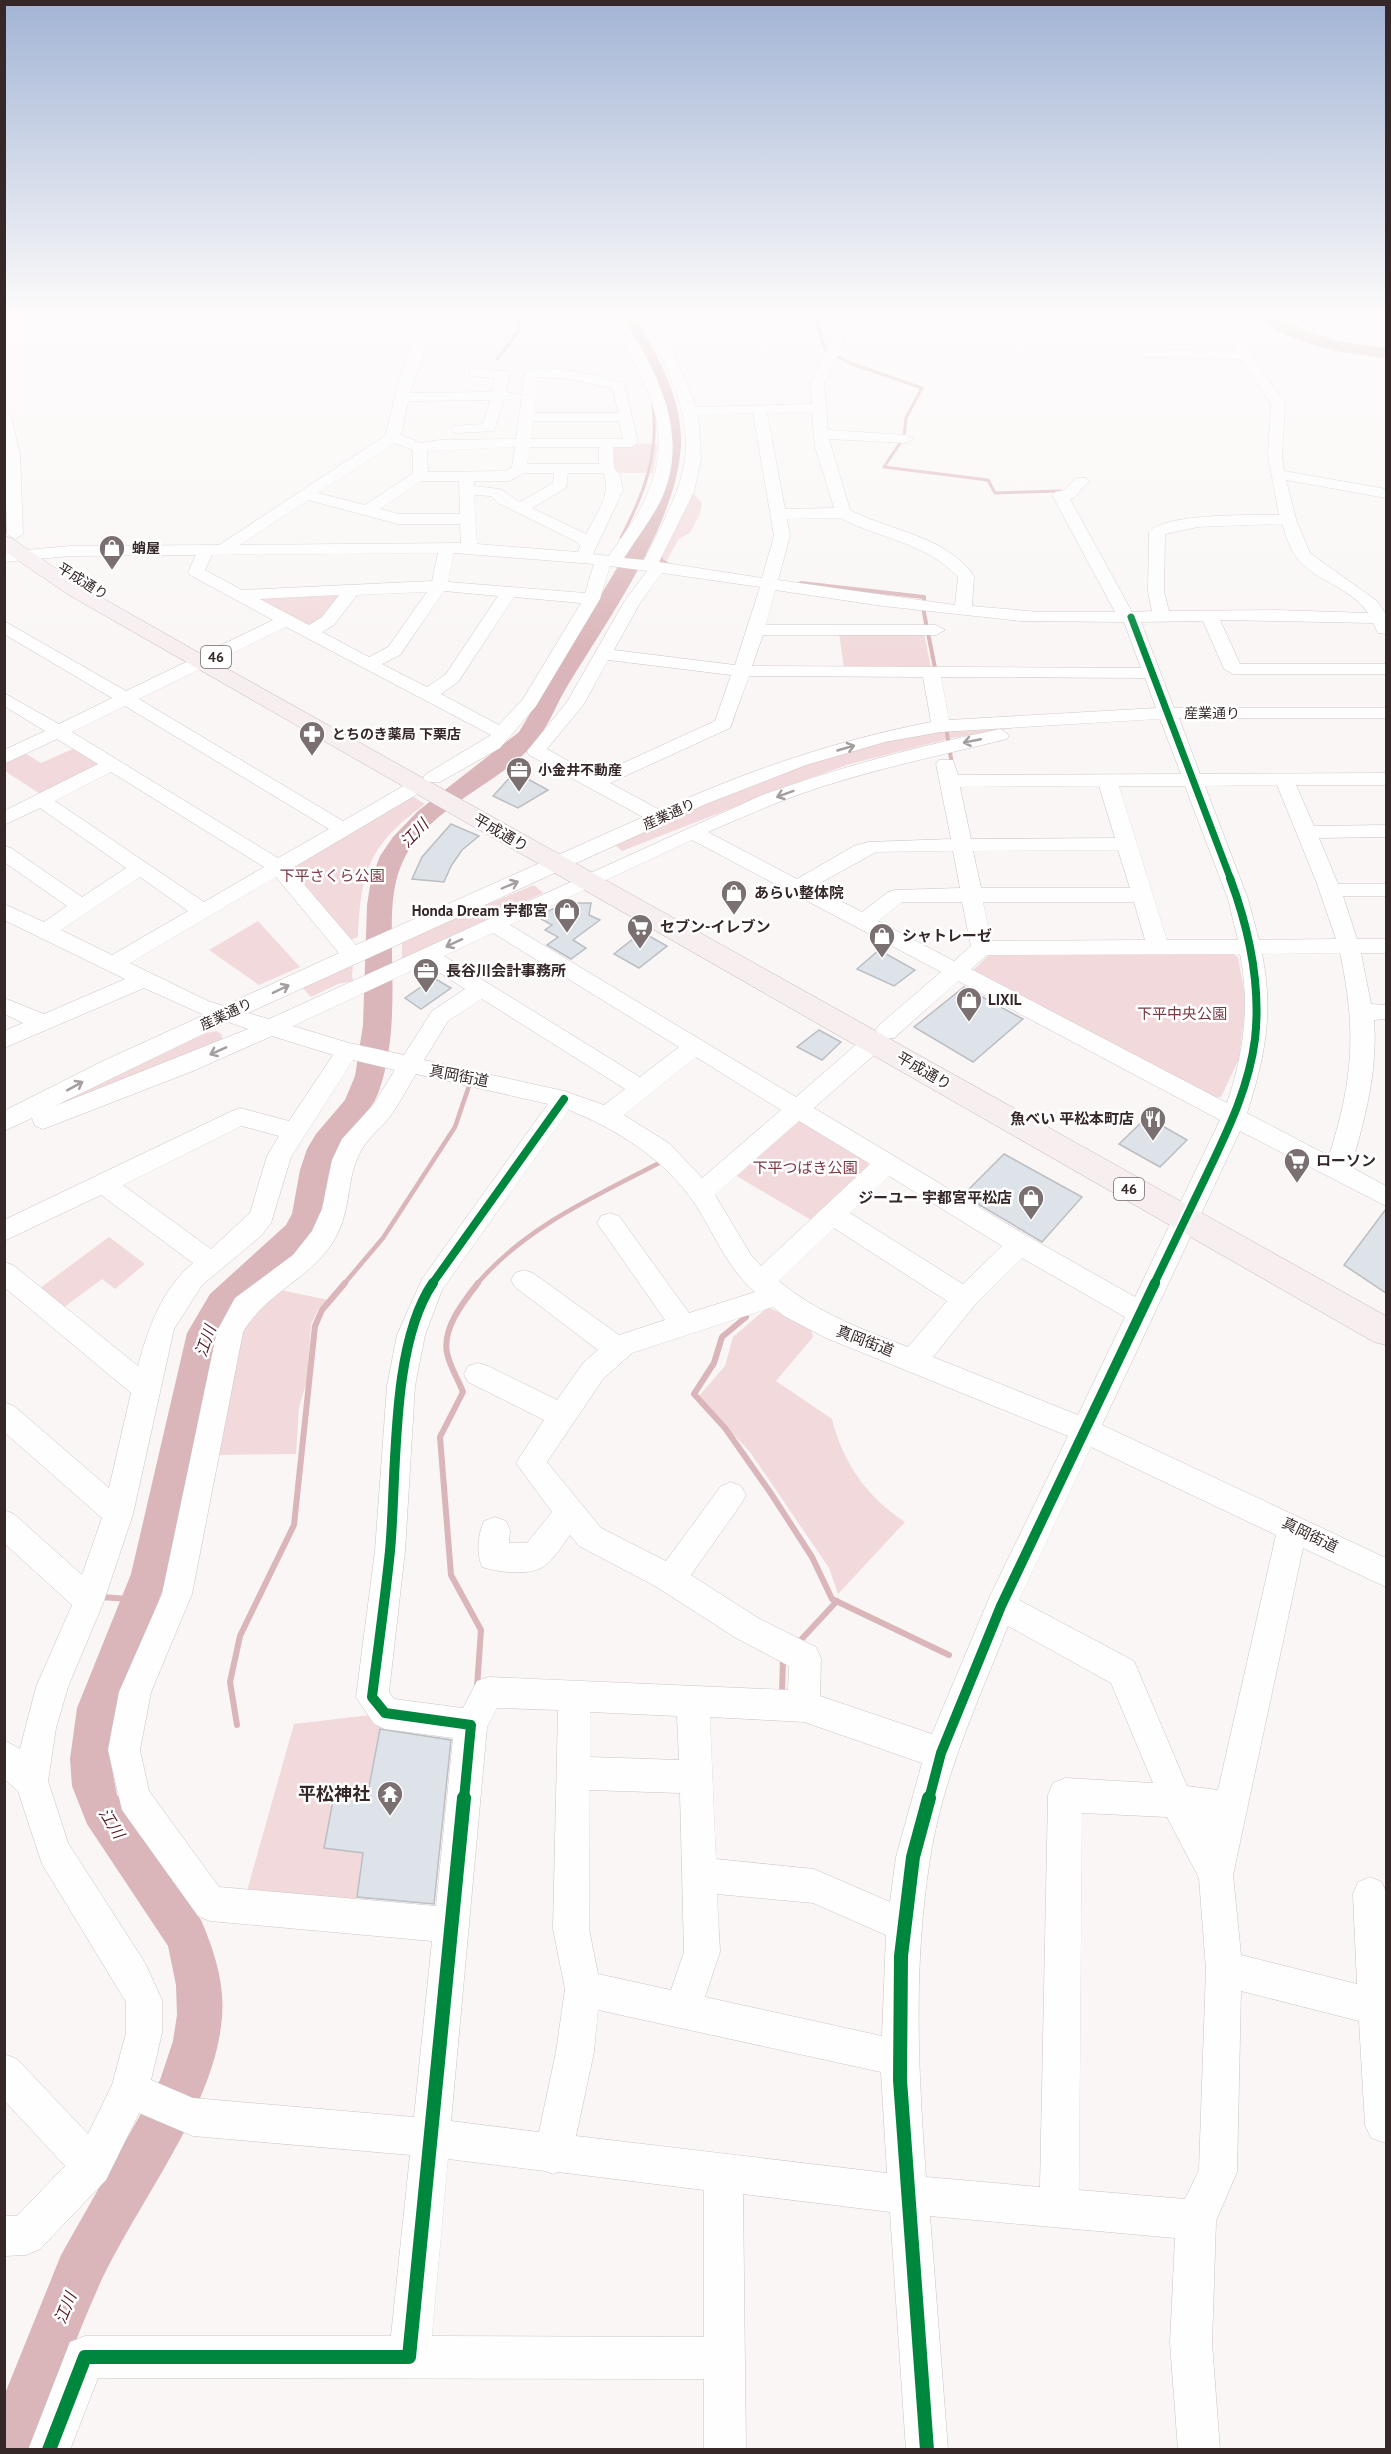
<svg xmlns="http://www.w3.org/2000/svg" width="1391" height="2454" viewBox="0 0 1391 2454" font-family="'PT Sans','Noto Sans JP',sans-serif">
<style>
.green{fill:#f2dadc}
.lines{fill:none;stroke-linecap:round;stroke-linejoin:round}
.stream-far3{stroke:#dab5b9;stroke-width:3}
.stream-far2{stroke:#dab5b9;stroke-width:4}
.stream-far1{stroke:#dab5b9;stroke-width:4.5}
.stream{stroke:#dab5b9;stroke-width:6}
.river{fill:#dab5b9;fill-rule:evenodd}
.building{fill:#dde3e9;stroke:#bbbec2;stroke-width:1.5}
.minor-casing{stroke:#cdc4c5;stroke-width:1}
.major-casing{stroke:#c7b8ba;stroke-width:1}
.minor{fill:#fefefe;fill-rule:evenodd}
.major{fill:#f7eef0;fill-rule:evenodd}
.cycleway-far3-casing{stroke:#fff;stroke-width:10}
.cycleway-far2-casing{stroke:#fff;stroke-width:12}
.cycleway-far1-casing{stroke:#fff;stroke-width:14}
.cycleway-casing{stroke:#fff;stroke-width:17}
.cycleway-far3{stroke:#00873e;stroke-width:7}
.cycleway-far2{stroke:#00873e;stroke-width:8}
.cycleway-far1{stroke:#00873e;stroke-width:10}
.cycleway{stroke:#00873e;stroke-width:14}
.oneway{stroke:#a49e9e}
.labels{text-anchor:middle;stroke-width:5;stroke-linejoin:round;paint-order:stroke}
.far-poi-label{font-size:14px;font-weight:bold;fill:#362829;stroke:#fff;text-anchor:start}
.far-street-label{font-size:14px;fill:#362829;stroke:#fff}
.shield{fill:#fff;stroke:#726869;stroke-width:1.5}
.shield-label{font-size:14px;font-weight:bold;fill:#362829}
.street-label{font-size:15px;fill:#362829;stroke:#fff}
.park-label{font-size:15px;fill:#7b3944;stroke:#fff}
.poi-label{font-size:15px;font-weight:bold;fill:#362829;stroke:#fff;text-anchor:start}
.water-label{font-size:16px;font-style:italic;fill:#581926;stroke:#fff}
.near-poi-label{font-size:18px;font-weight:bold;fill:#362829;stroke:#fff;text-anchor:end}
</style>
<rect width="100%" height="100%" fill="#faf6f6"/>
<path class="green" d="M614 443 658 444 653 473H616L608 464 609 446Z
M693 493 702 503 700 514 690 533 679 539 666 562 647 560Z
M337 592 344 596C333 609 323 626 305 626L254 600 259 596Z
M839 633H924L931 668H844Z
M1031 725 952 738 850 764 796 783 622 851 614 844 686 808 854 747 952 729Z
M77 747 100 760 98 766 40 794 5 771 4 762 23 752 41 763Z
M414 797 425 804C369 845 361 870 358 937L348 941 288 872 290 865 404 798Z
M534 885 543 893 399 961 402 957V944L399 941Z
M258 921 300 967 259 985 209 950Z
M1227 950 1238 957 1246 1002 1239 1059 1221 1097 1206 1098 969 974 992 952Z
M353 963 352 977 354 981 338 984 311 997 300 985Z
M217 1031 222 1035V1040L52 1108 113 1075 206 1033Z
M801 1117 866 1157 869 1168 811 1220 735 1175Z
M109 1237 145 1264 115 1289 102 1279 63 1308 40 1288Z
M275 1289 329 1300 319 1308 311 1324 307 1380 299 1408 296 1454 214 1455 236 1337Z
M768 1307 811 1329 813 1337 776 1381 832 1419C843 1463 867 1497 905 1522L838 1594 829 1568 750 1452 698 1397 725 1366 733 1337Z
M370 1715 381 1725 369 1787 336 1785 324 1848 363 1853 355 1907 245 1898 294 1724Z"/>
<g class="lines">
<path class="stream-far3" d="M801 312 817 322 825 350 852 364 922 388 906 418 904 437 884 467 988 480 995 493 1061 491 1064 496
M497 359 519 331V321L511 312
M640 540 621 538C644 494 659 455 653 405
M633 554 661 558 660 562"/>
<path class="stream-far2" d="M660 560 667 564
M801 583 924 597V613L936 673
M946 727 952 765"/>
<path class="stream-far1" d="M344 1284 383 1238 455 1127 469 1086
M477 1284C525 1227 596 1196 661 1162"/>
<path class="stream" d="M746 1317 722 1337 714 1363 694 1394 725 1428 770 1492 812 1557 832 1599 949 1655
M102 1597 140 1600
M798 1643 837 1601
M477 1687 481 1630 451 1575 440 1437 463 1392C458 1379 450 1367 447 1353 442 1328 464 1301 478 1283
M782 1693 783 1659
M237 1725 230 1682 240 1636 294 1525 315 1326 322 1310 345 1283"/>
<path class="river" d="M616 312H632C654 350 680 392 681 438 682 518 605 623 565 690 554 709 547 730 531 747 494 786 434 806 406 855 389 886 392 921 392 955 393 1000 394 1048 379 1091 370 1116 346 1130 335 1154 322 1184 329 1216 307 1244 282 1277 239 1294 221 1333L169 1574 117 1708 110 1759 117 1795 201 1920C214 1950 225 1984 222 2017 215 2109 135 2205 98 2288 74 2341 56 2396 35 2450H4V2396L61 2255 160 2080 173 2041 177 2015 176 1985 168 1946 87 1824 72 1786 70 1759 77 1708 131 1574 187 1333 210 1294 286 1225 292 1214 300 1170 307 1149 316 1134 345 1100 355 1076 363 1025 367 905 371 880 380 856 393 837 418 811 519 732 617 568 650 498 660 466 662 422 648 372Z
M1256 312C1278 310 1292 326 1312 333 1336 342 1361 345 1386 348V358C1349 355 1280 344 1256 312Z"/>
</g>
<path class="building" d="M515 772 548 790 518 808 493 796Z
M451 824 479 836 462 850 451 866 444 882 412 879 422 857Z
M567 903H591L589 915 600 920 573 940 586 948 571 959 547 945 558 937 545 930 552 925 536 916Z
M642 932 667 946 639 968 614 954Z
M879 950 915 970 894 986 857 969Z
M434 978 451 988 421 1009 405 998Z
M964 987 1023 1019 973 1062 914 1027Z
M819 1030 841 1042 822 1060 797 1047Z
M1147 1117 1187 1140 1160 1167 1119 1144Z
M1004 1154 1082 1197 1042 1242 963 1195Z
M1386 1209V1293L1344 1265Z
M380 1729 451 1740 434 1904 357 1897 363 1853 324 1848 336 1785 369 1787Z"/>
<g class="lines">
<g class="minor-casing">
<path id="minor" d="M282 312H322C314 318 289 319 282 312Z
M346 312 444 314 460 312 427 343 410 393 492 392 495 378 470 376V370L475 369 508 371 510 374 506 392 522 395 525 373C539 360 605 378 624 383L638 443 631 447H613L614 468 620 475 623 490 593 554 609 556C622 536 637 518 646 497 680 425 638 372 607 312H619C655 367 692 433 661 500 651 520 636 539 624 558L644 560C686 478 704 448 662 358 654 342 641 327 633 312H645L675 356 696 407 812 404 810 384 827 350 839 312H851L841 350 824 384 828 430 906 435 913 439 906 443 829 439 850 510C892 532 945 535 974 576L972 606 1039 612H1115L1052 495 1055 492 1065 490 1076 478H1086L1089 481 1074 498 1070 499 1132 612 1152 611 1148 592 1149 532C1164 513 1253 515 1279 515L1268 455 1271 404 1241 359 1146 357 1139 353 1146 349 1236 351 1211 312H1223L1285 404 1282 455 1284 471 1386 489V498L1286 480 1297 522 1310 553 1377 601 1386 614V634L1378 633 1373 623 1220 620 1240 664H1386V674H1233L1224 669 1203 621 1141 622 1174 708H1386V718H1179L1200 774 1386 773V785H1296L1314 826 1386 825V837L1319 838 1338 884H1386V896H1343L1357 939H1386V953H1361L1371 1004 1386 1005V1019L1374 1020C1378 1071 1365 1118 1351 1167L1386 1186V1206L1240 1131 1102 1425 1386 1558V1587L1303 1548 1233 1875 1241 1955 1357 1984 1353 1894 1358 1882 1370 1877 1382 1882 1386 1892V2143L1371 2138 1365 2125 1359 2021 1241 1991 1237 2172 1216 2221 1212 2343 1220 2450H1178L1170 2343 1175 2238 930 2216 948 2450H906L890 2212 743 2194 746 2450H704V2379L98 2378 70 2450H28L70 2342 85 2336H391L410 2155 193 2136 139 2113 106 2180 40 2249 26 2255 4 2256V2216H17L65 2166 4 2100V2054L17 2059 88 2134 112 2085 126 2033V2002L42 1864 18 1791 4 1779V1740L20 1749 36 1687 72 1605 4 1543V1510L14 1514 82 1575 102 1518 4 1432V1402L14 1406 109 1488 131 1393 4 1287V1262L13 1265 138 1366C148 1328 162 1289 193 1263L101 1195 4 1241V1220L232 1111 240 1108 289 1121 333 1055 272 1036 193 1071 51 1126 43 1129 35 1126 32 1118 4 1131V1111L103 1061 204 1015 144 988 4 1048V1031L23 1023 4 1014V998L44 1014 125 979 4 920V904L44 922 67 906 4 862V846L11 848 82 897 126 868 40 808 4 825V811L98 764 57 739 4 764V750L45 731 4 706V693L59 724 112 698 4 634V621L126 691 273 620 190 575 188 572 196 555 70 556 4 562V552L70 546 219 545 386 435 399 379 414 341 436 321 352 316ZM538 377 571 379 613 389 618 413H534ZM522 398 516 439 440 440 421 443 401 435 408 401 490 400 483 424 453 426 451 429 453 432 458 433 494 431 504 400ZM812 412 815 446 834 508 785 509 767 413ZM753 413 774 536 762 578 659 562 694 492 701 458 698 415ZM533 421H619L623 439H531ZM394 443 413 450V473L365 505 318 493ZM515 447 512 467 506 471 428 472 427 451ZM530 447H599V464H527ZM523 473H554L553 483 520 502 500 489 474 486V481H510ZM568 473H603C613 493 595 516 586 534L532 508 566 488ZM421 481H459L460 514H399L380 509ZM474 495 491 496 498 503 575 541 580 546 578 552 477 544ZM308 500 398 524H460L461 543 240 545ZM840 518C880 539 925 542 958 577L955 605 778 580 790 536 787 519ZM1282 524C1286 536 1290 548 1297 558 1316 582 1351 587 1368 613L1277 610 1169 611 1164 592 1165 534 1198 527ZM438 553 432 581 242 590 205 570 212 555ZM454 553 594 564 585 593 448 582ZM610 566 647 571 624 602 567 702 527 751 529 755 643 817 356 945 291 869 426 789 429 785 427 782H440L500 748 536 706 600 599ZM662 573 760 587 735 665 614 650 640 603ZM775 590 883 606 1021 621 1124 622 1141 668 752 666 763 635H936L945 630 936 625H766ZM444 591 498 596 446 674 427 687 382 664 400 655ZM427 592 388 647 369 657 322 632 334 625 357 595ZM339 595 322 617 309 625 260 599ZM514 597 581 603 523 699 499 725 441 694 458 682ZM286 627 491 735 426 774 423 778 425 781H412L343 821 139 699ZM608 660 731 675 715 721 595 776 547 749 584 704ZM749 676 923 677 931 722C837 740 747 771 660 810L610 783 730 728ZM941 677 1145 678 1156 708 949 720ZM125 706 329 829 278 858 72 732ZM1160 719 1181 774 958 775 953 760H939L936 764 951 839 868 842 854 846 797 879 708 832C750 814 792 795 837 782 893 765 950 753 1007 739L1009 735 1000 729C919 746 840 767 762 795L269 1019 248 1013 706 804 806 765 885 742 941 732ZM111 772 264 867 204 902 55 801ZM1277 785 1316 881 1336 939 1259 940 1248 899 1205 786ZM1099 786 1115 838 971 839 960 787ZM1119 786H1185L1228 899 1238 940H1167ZM692 840 941 972 878 1026 875 1032 876 1035 866 1036 796 1097 510 925ZM1118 850 1130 888H981L973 851ZM953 851 960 888 895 890 888 892 862 912 813 887 876 852ZM140 877 188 911 112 955 61 930ZM276 877 339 953 224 1006 208 1001 130 963ZM902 902H962L971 946 954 961 878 921ZM983 902H1134L1145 940 991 941ZM493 933 679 1047 640 1077 444 956ZM1340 953C1357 1031 1353 1080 1329 1156L1247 1113C1265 1057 1274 1012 1262 954ZM1240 954C1250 1006 1244 1053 1227 1103L971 969 987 955ZM426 964 465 989 432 1011 404 1055 349 1043 293 1026ZM958 981 1220 1120 1135 1297 1029 1237 814 1108 882 1048 885 1042 884 1039 894 1038ZM482 999 625 1089 604 1105 564 1091 424 1060 448 1021ZM228 1022 248 1029 55 1106ZM696 1057 781 1110 702 1178 670 1144 624 1115ZM353 1060 395 1070 373 1105 342 1139 332 1160 322 1209 312 1231 293 1255 235 1298 217 1331 162 1594 119 1692 108 1750 122 1810 198 1916 210 1921 432 1941 414 2117 193 2098 151 2080 162 2033V2000L145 1963 68 1843 48 1781 56 1728 68 1687 104 1601 133 1514 174 1329 202 1285 261 1236 271 1223 291 1157ZM416 1074 548 1104 422 1279 397 1335 387 1386 375 1551 356 1697 374 1724 385 1729 453 1738 436 1906 219 1887 149 1791 140 1750 151 1692 192 1594 243 1332C264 1295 307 1280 331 1245 352 1214 345 1186 358 1157 365 1140 378 1131 389 1118 399 1105 407 1088 416 1074ZM569 1110C616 1129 663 1158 693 1201 714 1232 726 1267 755 1292L689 1313 619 1216 610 1213 601 1216 597 1223 665 1320 619 1335 533 1273 524 1270 515 1273 511 1280 515 1287 598 1350 583 1363 557 1400 488 1366 478 1363 468 1366 464 1374 468 1382 544 1420 516 1463 552 1512 527 1543H509L510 1530 506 1521 495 1517 484 1521C478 1535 476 1552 482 1567 497 1572 528 1576 543 1567 553 1561 563 1544 570 1535L579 1546 655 1586 736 1638 789 1666 788 1690 488 1677 477 1681 463 1708 394 1699 389 1692 405 1551 415 1386 425 1335 442 1290ZM799 1121 870 1164 761 1266 751 1255 715 1195ZM242 1126 279 1136 267 1156 250 1213 211 1249 123 1185ZM889 1176 1002 1246 963 1284 850 1213ZM834 1228 947 1301 908 1347C862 1329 817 1313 779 1281ZM1022 1258 1125 1317 1078 1415 933 1357 974 1306ZM773 1307 784 1316 826 1338 1068 1436 990 1596 932 1734 820 1696 821 1658 816 1647 758 1618 691 1575 741 1504 746 1495 741 1486 731 1482 721 1486 666 1561 601 1528 547 1462 603 1379 632 1353ZM1091 1447 1276 1535 1218 1790 1187 1786 1134 1661 1019 1600ZM1008 1626 1111 1683 1153 1783 1065 1778 1053 1783 1048 1795 1040 2187 926 2177C918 2071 913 1965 930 1859 942 1779 978 1701 1008 1626ZM497 1708 558 1710 553 1929 565 1989 556 2052 539 2132 451 2121 487 1727ZM590 1712 677 1716 679 1760 590 1757ZM710 1717 804 1722 922 1763 896 1857 890 1902 814 1869 716 1859ZM589 1790 680 1793 684 1952 671 1990 598 1974 589 1929ZM1082 1813 1167 1817 1199 1878 1206 1969 1199 2170 1185 2199 1079 2190ZM717 1894 813 1903 886 1935 882 2036 705 1997 720 1952ZM598 2010 881 2072 887 2173 576 2136 594 2052ZM448 2159 545 2171 553 2174 558 2172 704 2190V2337L432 2336Z
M1133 312H1145L1146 314 1140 318 1135 317Z
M1278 312H1291L1302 322 1301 325H1291Z
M4 411 11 415 20 455 23 534 15 539 7 534Z"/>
</g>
<g class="major-casing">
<path id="major" d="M4 536 11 538 83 587 208 658 1386 1316V1345L1374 1342 69 595 4 551Z"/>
</g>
<use href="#minor" class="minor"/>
<use href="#major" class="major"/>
<g class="cycleway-far3-casing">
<path id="cycleway-far3" d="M1131 617 1231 880"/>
</g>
<g class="cycleway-far2-casing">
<path id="cycleway-far2" d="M432 1284 564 1099
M1154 1284C1172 1247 1190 1210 1208 1172 1228 1130 1249 1087 1255 1039 1261 985 1249 929 1230 878"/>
</g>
<g class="cycleway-far1-casing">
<path id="cycleway-far1" d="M433 1283C390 1345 397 1476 390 1551 385 1600 378 1649 372 1697L385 1713 471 1725 464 1799
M929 1799 941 1753 1001 1606 1155 1283"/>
</g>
<g class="cycleway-casing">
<path id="cycleway" d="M49 2450 85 2357H409L464 1798
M927 2450 900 2080 901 1956 913 1857 929 1798"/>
</g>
<use href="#cycleway-far3" class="cycleway-far3"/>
<use href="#cycleway-far2" class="cycleway-far2"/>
<use href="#cycleway-far1" class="cycleway-far1"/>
<use href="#cycleway" class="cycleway"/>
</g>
<defs><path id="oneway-shaft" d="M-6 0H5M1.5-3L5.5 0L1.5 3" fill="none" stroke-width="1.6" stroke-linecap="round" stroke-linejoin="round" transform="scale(1.5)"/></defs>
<g class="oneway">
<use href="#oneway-shaft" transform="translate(972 741) rotate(169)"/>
<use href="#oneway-shaft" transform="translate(846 748) rotate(-16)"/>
<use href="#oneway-shaft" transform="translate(785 794) rotate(160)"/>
<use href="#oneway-shaft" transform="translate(510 885) rotate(-23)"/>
<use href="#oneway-shaft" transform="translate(454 943) rotate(155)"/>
<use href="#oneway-shaft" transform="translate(281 989) rotate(-26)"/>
<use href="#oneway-shaft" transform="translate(218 1051) rotate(156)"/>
<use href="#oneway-shaft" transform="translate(75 1086) rotate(-29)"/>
</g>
<linearGradient id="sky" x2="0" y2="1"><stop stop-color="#a2b4d5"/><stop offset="0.48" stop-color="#fdfbfb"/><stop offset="1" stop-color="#fdfbfb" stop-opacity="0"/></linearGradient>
<rect width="1391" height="655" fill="url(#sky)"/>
<defs>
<g id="shop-pin" transform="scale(1.35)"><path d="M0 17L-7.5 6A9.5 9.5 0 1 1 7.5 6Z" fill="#7b7071" stroke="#fff"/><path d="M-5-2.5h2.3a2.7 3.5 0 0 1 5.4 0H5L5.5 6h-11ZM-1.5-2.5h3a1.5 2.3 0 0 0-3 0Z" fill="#fff"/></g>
<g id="pharmacy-pin" transform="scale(1.35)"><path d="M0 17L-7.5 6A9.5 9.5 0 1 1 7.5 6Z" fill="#7b7071" stroke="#fff"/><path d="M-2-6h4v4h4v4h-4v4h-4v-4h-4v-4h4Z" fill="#fff"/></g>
<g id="office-pin" transform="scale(1.35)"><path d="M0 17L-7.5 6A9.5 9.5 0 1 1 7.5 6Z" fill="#7b7071" stroke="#fff"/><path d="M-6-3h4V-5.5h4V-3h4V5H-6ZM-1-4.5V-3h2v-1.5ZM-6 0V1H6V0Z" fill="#fff"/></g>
<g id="supermarket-pin" transform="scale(1.35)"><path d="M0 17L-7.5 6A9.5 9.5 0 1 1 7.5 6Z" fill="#7b7071" stroke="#fff"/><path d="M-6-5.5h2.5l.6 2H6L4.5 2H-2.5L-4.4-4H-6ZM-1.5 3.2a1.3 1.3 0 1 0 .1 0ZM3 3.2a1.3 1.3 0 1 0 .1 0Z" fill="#fff"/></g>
<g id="restaurant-pin" transform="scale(1.35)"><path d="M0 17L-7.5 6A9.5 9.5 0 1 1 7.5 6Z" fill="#7b7071" stroke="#fff"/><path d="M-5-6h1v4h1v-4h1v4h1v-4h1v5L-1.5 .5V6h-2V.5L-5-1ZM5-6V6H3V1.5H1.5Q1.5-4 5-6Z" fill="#fff"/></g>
<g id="temple-pin" transform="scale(1.35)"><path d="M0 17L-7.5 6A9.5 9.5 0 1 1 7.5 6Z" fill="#7b7071" stroke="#fff"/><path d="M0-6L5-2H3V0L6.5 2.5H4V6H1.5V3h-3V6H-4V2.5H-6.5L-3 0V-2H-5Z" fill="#fff"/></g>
</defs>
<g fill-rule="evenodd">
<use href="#shop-pin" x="112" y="548"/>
<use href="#pharmacy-pin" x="312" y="734"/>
<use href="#office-pin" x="519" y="770"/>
<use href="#shop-pin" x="734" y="893"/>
<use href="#shop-pin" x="567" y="911"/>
<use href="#supermarket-pin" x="640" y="927"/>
<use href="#shop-pin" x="882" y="936"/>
<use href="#office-pin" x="426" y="971"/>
<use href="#shop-pin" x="969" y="1000"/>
<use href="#restaurant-pin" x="1153" y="1119"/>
<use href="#supermarket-pin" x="1297" y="1161"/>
<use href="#shop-pin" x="1031" y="1198"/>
<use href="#temple-pin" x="390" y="1794"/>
</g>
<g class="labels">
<g class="far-poi-label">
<text x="132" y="553">蛸屋</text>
<text x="332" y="739">とちのき薬局 下栗店</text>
<text x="538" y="775">小金井不動産</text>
</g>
<g class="far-street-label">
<text transform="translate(83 581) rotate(32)" y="5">平成通り</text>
<text x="1212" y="718">産業通り</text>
<text transform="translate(669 814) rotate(-24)" y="5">産業通り</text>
<text transform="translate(226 1014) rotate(-25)" y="5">産業通り</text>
</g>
<g class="shield">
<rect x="201" y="646" width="30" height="22" rx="4.5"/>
<rect x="1114" y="1178" width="30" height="22" rx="4.5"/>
</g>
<g class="shield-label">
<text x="216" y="662">46</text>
<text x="1129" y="1194">46</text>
</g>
<g class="street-label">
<text transform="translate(501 833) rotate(30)" y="5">平成通り</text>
<text transform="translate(924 1071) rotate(30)" y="5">平成通り</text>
<text transform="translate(459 1076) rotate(11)" y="5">真岡街道</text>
<text transform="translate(865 1341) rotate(21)" y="5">真岡街道</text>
<text transform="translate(1310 1535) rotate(26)" y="5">真岡街道</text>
</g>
<g class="park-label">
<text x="332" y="881">下平さくら公園</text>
<text x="1182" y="1019">下平中央公園</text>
<text x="805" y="1173">下平つばき公園</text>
</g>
<g class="poi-label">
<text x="754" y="898">あらい整体院</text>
<text x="548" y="916" text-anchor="end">Honda Dream 宇都宮</text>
<text x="660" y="932">セブン-イレブン</text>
<text x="902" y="941">シャトレーゼ</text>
<text x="446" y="976">長谷川会計事務所</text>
<text x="988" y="1005">LIXIL</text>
<text x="1134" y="1124" text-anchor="end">魚べい 平松本町店</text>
<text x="1316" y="1166">ローソン</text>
<text x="1012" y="1203" text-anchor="end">ジーユー 宇都宮平松店</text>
</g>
<g class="water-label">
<text transform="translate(414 833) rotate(-46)" y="6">江川</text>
<text transform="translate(205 1341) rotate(-71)" y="6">江川</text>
<text transform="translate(112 1823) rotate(58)" y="6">江川</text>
<text transform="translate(65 2308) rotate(-68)" y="6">江川</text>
</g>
<g class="near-poi-label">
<text x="370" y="1800">平松神社</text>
</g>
</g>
<rect width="1391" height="2454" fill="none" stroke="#362829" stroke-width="12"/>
</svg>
